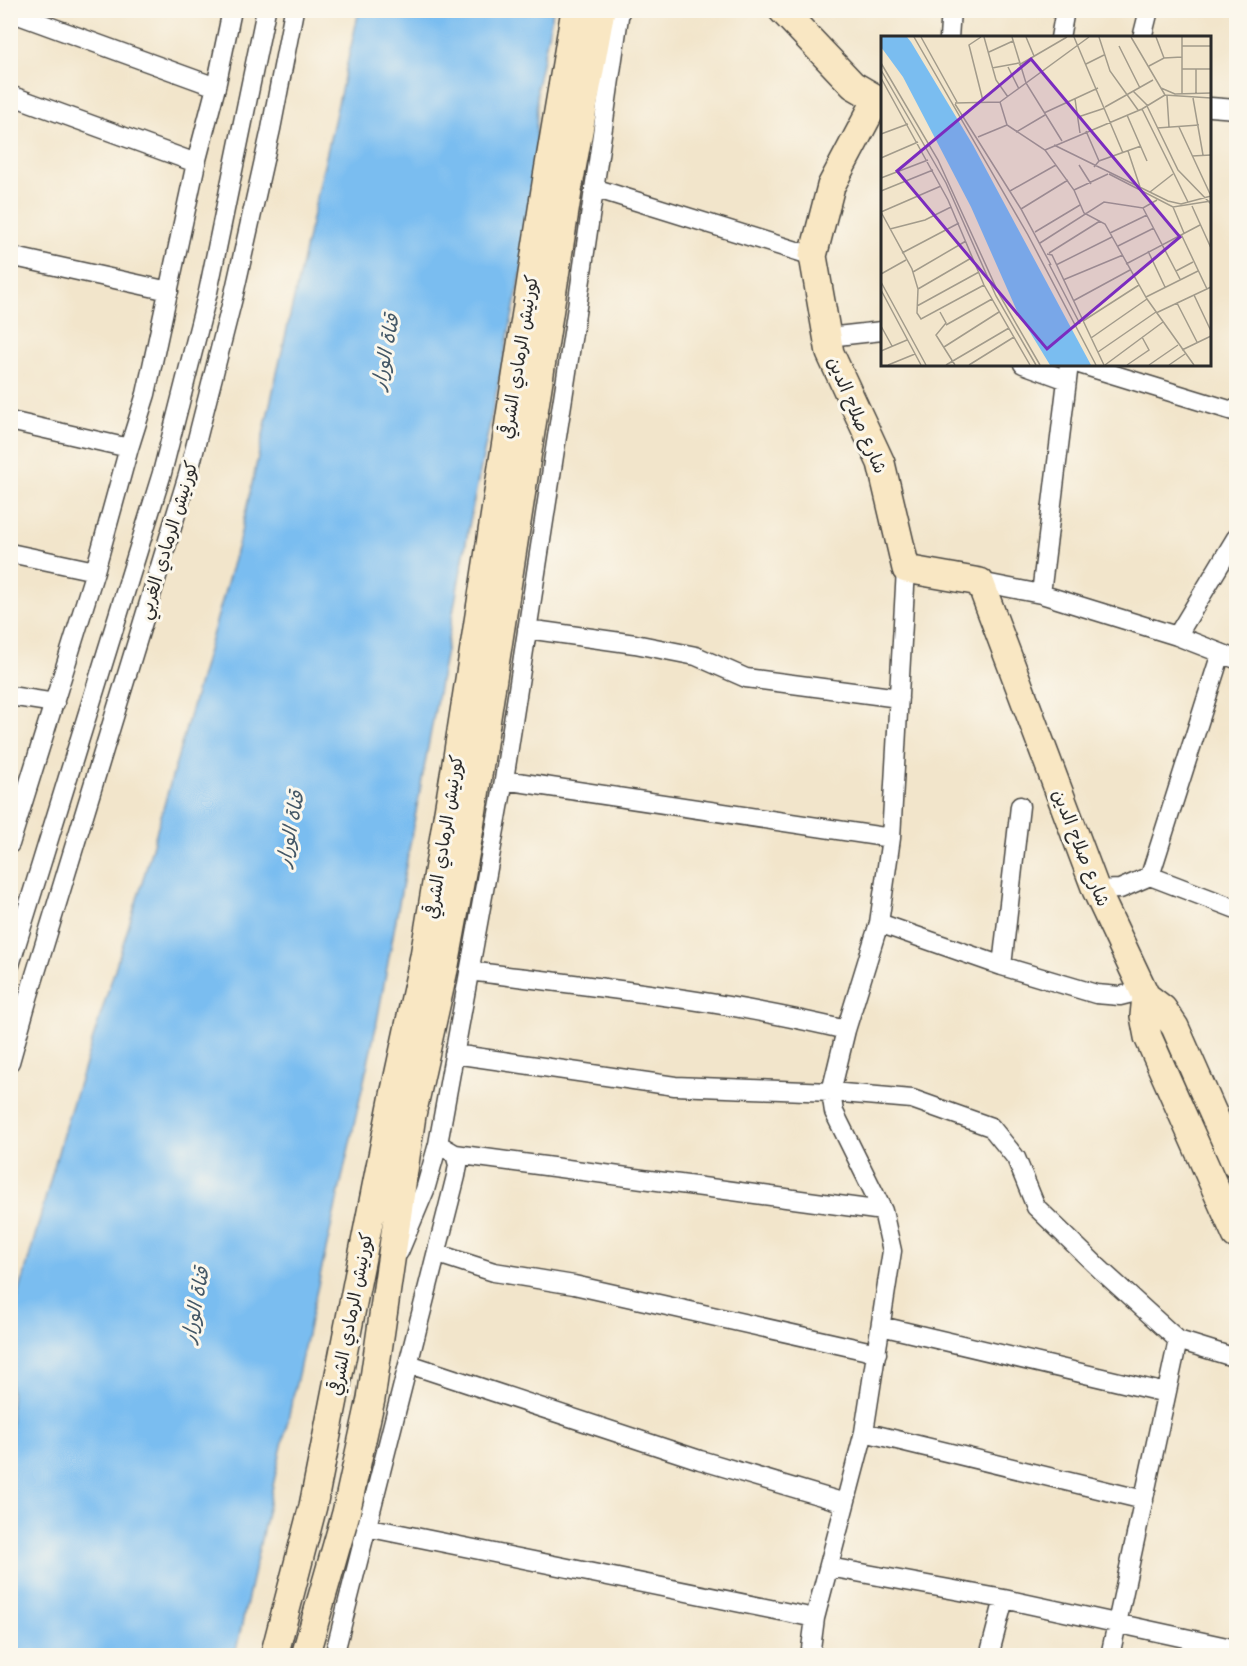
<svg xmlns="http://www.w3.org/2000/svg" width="1247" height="1666" viewBox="0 0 1247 1666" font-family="'Playpen Sans','Playpen Sans Arabic',sans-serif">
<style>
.water{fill:#7abdf0;stroke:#52748e;stroke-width:1.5}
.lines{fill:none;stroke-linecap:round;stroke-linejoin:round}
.street-casing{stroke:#494743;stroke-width:21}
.secondary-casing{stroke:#494743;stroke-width:30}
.street{stroke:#fff;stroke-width:18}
.secondary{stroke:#f9e7c3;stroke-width:27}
.labels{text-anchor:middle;stroke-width:6;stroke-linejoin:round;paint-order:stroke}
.street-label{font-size:18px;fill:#2b2b2b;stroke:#fbf7ec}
.water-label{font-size:20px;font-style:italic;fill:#435766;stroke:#fbf7ec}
.inset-road{fill:none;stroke:#a29b8b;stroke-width:1.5}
.view{fill:#7b2cbf;fill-opacity:0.15;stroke:#7b2cbf;stroke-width:3}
.inset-edge{fill:none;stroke:#2b2b2b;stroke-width:3}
</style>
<rect width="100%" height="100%" fill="#fbf7ec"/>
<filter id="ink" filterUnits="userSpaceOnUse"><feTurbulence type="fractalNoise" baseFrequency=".0167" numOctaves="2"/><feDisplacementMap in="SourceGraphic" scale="12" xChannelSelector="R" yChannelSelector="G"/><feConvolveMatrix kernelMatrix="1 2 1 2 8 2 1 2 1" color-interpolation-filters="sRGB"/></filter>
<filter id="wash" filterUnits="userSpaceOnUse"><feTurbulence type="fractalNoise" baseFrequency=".008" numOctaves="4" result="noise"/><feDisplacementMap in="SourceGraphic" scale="24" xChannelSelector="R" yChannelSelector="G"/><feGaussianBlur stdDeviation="1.35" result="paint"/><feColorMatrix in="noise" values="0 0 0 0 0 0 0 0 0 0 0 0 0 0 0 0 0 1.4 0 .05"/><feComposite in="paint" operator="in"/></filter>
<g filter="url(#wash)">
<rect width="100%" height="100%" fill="#f2e5cb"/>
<path class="water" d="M359 11H553L537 87 535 207 473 505 376 1027 235 1655 11 1656V1323L65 1127 140 890 239 541Z"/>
</g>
<g filter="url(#ink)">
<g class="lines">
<g class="street-casing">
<path id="street" d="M10 12 216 87
M949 38 951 10
M1060 38 1065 10
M1142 38 1149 10
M10 95 196 163
M1210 107 1236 109
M594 188 813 256
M10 256 169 291
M828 337 882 331
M1023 364 1067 380
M1079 364 1236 412
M10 421 129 448
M10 553 95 571
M980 582 1041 594 1177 636 1236 659
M1041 594 1069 364
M527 629 635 644 696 656 746 678 899 698
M1177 636 1236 538
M10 696 55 703
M504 780 891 838
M10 844 95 571 129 448 146 394 196 163 216 87 232 10
M1150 876 1221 653
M1096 890 1120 889 1150 876 1236 909
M879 923 1002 966 1096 994 1120 996 1144 990
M10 965 162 473 208 292 266 10
M1002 966 1020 806
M469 971C596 987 722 1000 846 1030
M454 1054 675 1086 831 1092 912 1099 991 1127 1016 1158 1036 1207 1101 1270 1178 1340 1236 1358
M10 1062 28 998 188 475 234 294 271 129 294 10
M455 1154 883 1211
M399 1252 425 1190 438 1144 504 780 577 307 620 10
M438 1254 494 1272 574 1285 877 1353
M881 1326 1166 1393
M409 1364 700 1460 845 1503
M864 1432 1144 1500
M366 1527 815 1618
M829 1567 1004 1599 1236 1649
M334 1656 456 1176 458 1165 455 1154 438 1144
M810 1656 815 1618 864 1432 892 1251 883 1211 834 1112 831 1092 846 1030 879 923 891 838 906 569
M989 1656 1004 1599
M1110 1656 1178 1340"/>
</g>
<g class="secondary-casing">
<path id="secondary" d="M782 10 853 85 877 99 831 186 813 256 830 353 881 463 906 569 980 582 1096 890 1146 996 1163 1009 1175 1027 1236 1165
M1146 996 1144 1016 1148 1037 1236 1235
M274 1656 313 1506 394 1095 424 956 457 757 547 177 575 10
M305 1656 346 1513 371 1399 412 1115 445 965 469 834 569 185 601 10"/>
</g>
<use href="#street" class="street"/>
<use href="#secondary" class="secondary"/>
</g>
</g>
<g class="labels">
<g class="street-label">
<text transform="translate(519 357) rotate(-81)" y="6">كورنيش الرمادي الشرقي</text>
<text transform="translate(857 415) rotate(67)" y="6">شارع صلاح الدين</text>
<text transform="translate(168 540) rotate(-73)" y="6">كورنيش الرمادي الغربي</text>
<text transform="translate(444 837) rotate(-81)" y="6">كورنيش الرمادي الشرقي</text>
<text transform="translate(1081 848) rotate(68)" y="6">شارع صلاح الدين</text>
<text transform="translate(351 1314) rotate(-79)" y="6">كورنيش الرمادي الشرقي</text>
</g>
<g class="water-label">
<text transform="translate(385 352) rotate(-79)" y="7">قناة الورار</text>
<text transform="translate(290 829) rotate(-79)" y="7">قناة الورار</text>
<text transform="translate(195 1305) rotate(-79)" y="7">قناة الورار</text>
</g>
</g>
<g transform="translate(881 36)">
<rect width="330" height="330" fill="#f2e5cb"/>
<path d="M0 1H26L30 6 92 109 210 329H169L136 275 90 171 22 41 0 11Z" fill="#7abdf0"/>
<path class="inset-road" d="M33 1 147 199 215 329M40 1 76 66M100 1 88 9 102 65M103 1 115 44 127 61M131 1 145 47 181 105M145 1 153 20M193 1 242 117M218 1 229 35 257 74M250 1 284 59 330 62M275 1 283 22M301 1V58M238 10 259 52M301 10H330M108 16 132 5M0 27 57 124 118 258 159 329M205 28 223 19M138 29 186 1M268 30 283 22 301 21M127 31 138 53M111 32 138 27M301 33H330M315 33V58M0 34 65 147 115 260 155 329M0 42 67 164 103 249 149 329M280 52 294 58 330 57M252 55 267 70M286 60 288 91M312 62 322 119M194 63 199 97M119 66 126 89 164 114 193 154 203 177 224 188 266 263 313 329M119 66 208 1M74 67 119 66M74 68 140 173 170 229M266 70 297 134 330 168M224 71 272 44M261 73 307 166M163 77 217 52M246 79 266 125M197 81 224 72M298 91 330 160M276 92 318 89M205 95 218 125M135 96 164 79M0 98 27 88M97 101 126 89M173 109 287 165 300 168 330 160M164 114 261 73 284 59M247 115 259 151M311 120 330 119M0 122 37 106M198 129 210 148M213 131 218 125 260 110M228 138 292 171 330 165M0 142 47 124M193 154 227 138M0 155 52 134M129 155 175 129M269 156 292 138M311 170 330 212M292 171 303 197M262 172 299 243M140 173 187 144M0 176 31 233 37 253 36 277 40 283 103 249M0 176 60 150M9 193 44 184 70 171M154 196 199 169M229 197 266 179M300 198 326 253M159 207 223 166 262 172 276 164M237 210 273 192M267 215 284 251M21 217 78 187M168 217 219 185M166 218 171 219 223 329M168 228 199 288M245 228 319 189M175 229 231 201M295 235 312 226M32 236 85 205M0 238 25 224M182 244 242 219M0 246 45 329M37 253 92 221M0 254 40 329M313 259 330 295M265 261 317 235M192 265 249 234M296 267 316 306M36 270 98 236M59 276 65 287 55 299 74 329M275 277 330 251M202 285 258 249M65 289 111 263M0 290 11 310M210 302 266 263M63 311 118 276M301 314 330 300M0 315 26 304M217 316 275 276M7 329 34 318M65 329 128 292M88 329 133 301M224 329 282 286M246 329 268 314 261 301M268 329 297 309M288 329 304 318"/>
<path class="view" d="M150 23 299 201 166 313 16 135Z"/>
<rect width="330" height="330" class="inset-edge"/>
</g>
<rect width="1247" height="1666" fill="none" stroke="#fbf7ec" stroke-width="36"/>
</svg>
